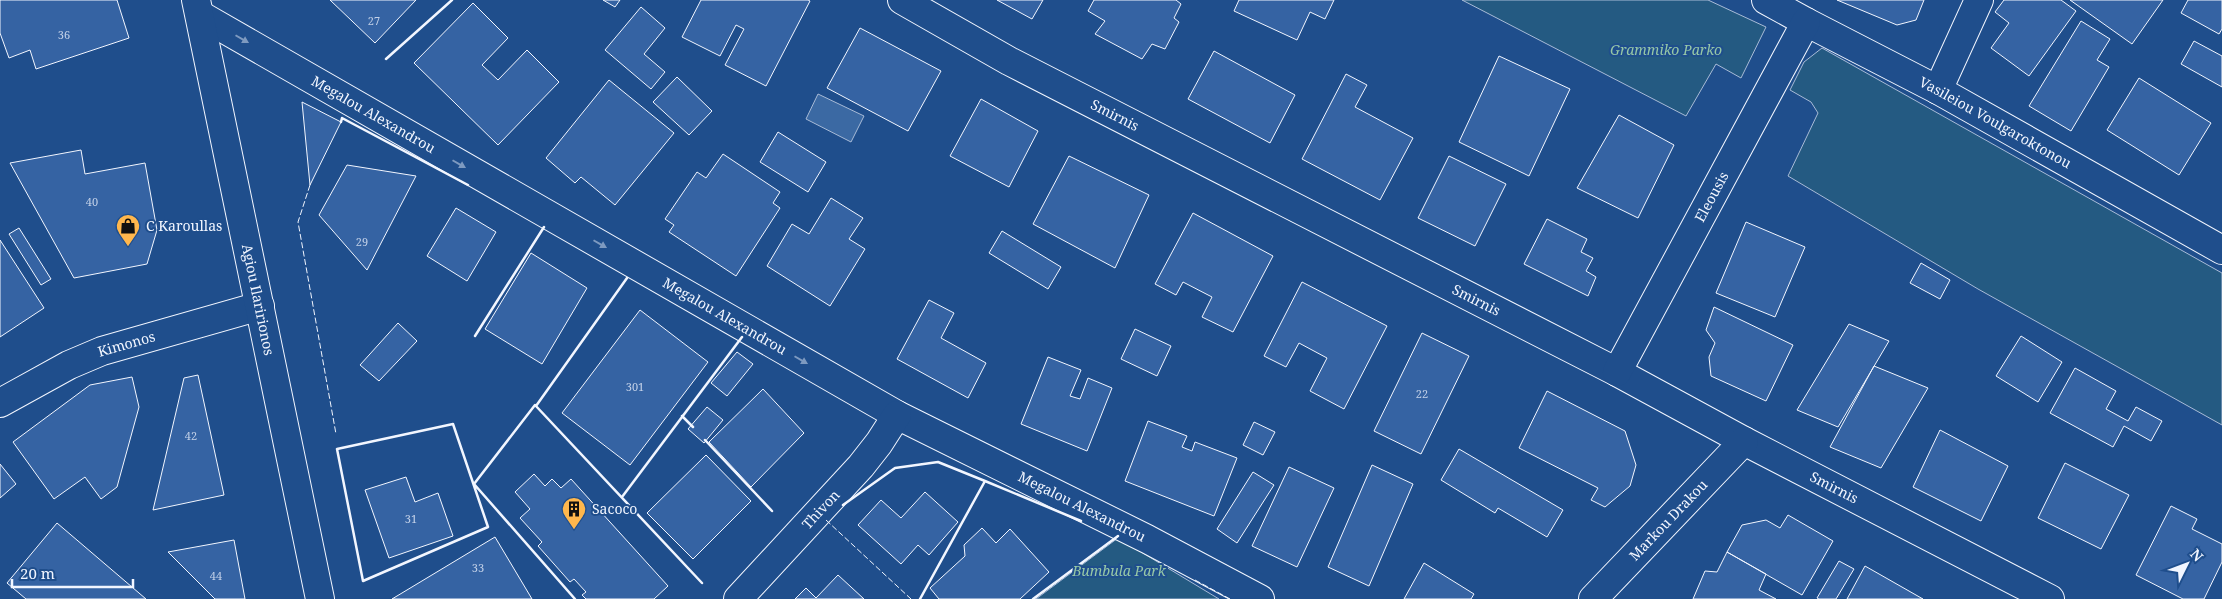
<svg xmlns="http://www.w3.org/2000/svg" width="2222" height="599" viewBox="0 0 2222 599" font-family="'Noto Serif',serif">
<style>
.green{fill:#245a82;stroke:#a8bbd7}
.water{fill:#3b69a3;stroke:#a8bbd7}
.building{fill:#3563a3;stroke:#f2f6ff}
.lines{fill:none;stroke-linecap:round;stroke-linejoin:round}
.street-casing{stroke:#f2f6ff;stroke-width:30}
.secondary-casing{stroke:#f2f6ff;stroke-width:30}
.street{stroke:#1f4e8c;stroke-width:28}
.secondary{stroke:#1f4e8c;stroke-width:28}
.fence{stroke:#f2f6ff;stroke-width:1;stroke-dasharray:6 2.5;stroke-linecap:butt}
.wall{stroke:#f2f6ff;stroke-width:2.5}
.oneway{fill:#7e9ac0}
.labels{text-anchor:middle;stroke-width:4;stroke-linejoin:round;paint-order:stroke}
.number-label{font-size:11px;fill:#c3d1e8}
.park-label{font-size:14px;font-style:italic;fill:#97c8a6;stroke:#1f4e8c}
.street-label{font-size:14px;fill:#f2f6ff;stroke:#1f4e8c}
.poi-label{font-size:14px;fill:#f2f6ff;stroke:#1f4e8c;text-anchor:start}
</style>
<rect width="100%" height="100%" fill="#1f4e8c"/>
<path class="green" d="M1462 0H1708L1766 27 1741 78 1716 64 1686 116Z
M1822 48 2222 273V425L1978 289 1788 176 1818 113 1811 102 1790 90 1804 62Z
M1118 538 1219 599H1036Z"/>
<path class="water" d="M818 94 864 116 851 142 806 119Z"/>
<path class="building" d="M0 0H117L129 38 36 69 30 50 9 58 0 33Z
M330 0H416L375 43Z
M603 0H620L615 7Z
M701 0H808L810 1 766 86 725 65 744 29 736 25 720 56 682 37Z
M997 0H1043L1032 19Z
M1094 0H1176L1181 4 1174 18 1179 22 1165 49 1152 44 1142 59 1095 34 1105 21 1088 11Z
M1239 0H1334L1325 19 1310 12 1297 40 1234 11Z
M1837 0H1924L1916 20 1897 25Z
M2004 0H2061L2076 11 2029 76 1991 48 2009 23 1995 12Z
M2070 0H2163L2132 44Z
M2188 0H2222V29L2219 34 2181 13Z
M473 3 508 38 482 65 498 80 527 50 559 82 498 145 414 63Z
M641 7 665 28 644 54 665 72 651 89 605 50Z
M2081 21 2110 39 2097 60 2109 67 2071 131 2029 106Z
M860 28 941 71 908 131 827 88Z
M2194 41 2222 56V87L2181 64Z
M1214 51 1295 95 1270 143 1188 99Z
M1499 56 1570 89 1529 176 1459 142Z
M1346 74 1367 85 1355 107 1413 138 1380 200 1302 159Z
M677 77 712 111 689 135 653 102Z
M2139 78 2211 123 2179 175 2107 130Z
M609 80 674 133 615 205 581 177 575 183 546 158Z
M981 99 1038 131 1009 187 950 156Z
M302 102 341 122 310 185Z
M1619 115 1674 145 1638 218 1577 188Z
M778 132 826 162 808 192 760 162Z
M81 150 85 174 145 163 157 230 147 264 74 278 10 163Z
M723 154 780 192 773 203 780 208 736 276 669 232 674 225 665 219 697 172 706 178Z
M1069 156 1149 195 1115 268 1033 224Z
M1449 156 1506 184 1475 246 1418 218Z
M347 165 416 176 367 270 319 215Z
M831 198 863 218 849 239 865 249 830 306 767 266 792 224 809 234Z
M456 208 496 232 467 281 427 256Z
M1193 213 1273 256 1233 332 1202 317 1212 297 1183 282 1176 295 1155 284Z
M1547 219 1587 239 1581 252 1593 258 1586 271 1596 277 1588 296 1524 264Z
M1746 222 1805 247 1775 317 1716 293Z
M19 228 51 279 41 285 9 234Z
M1002 231 1061 267 1048 289 989 253Z
M0 240 44 308 0 337Z
M531 253 587 288 542 364 485 329Z
M1921 263 1950 280 1940 299 1910 283Z
M1302 282 1387 326 1344 409 1310 391 1327 358 1299 343 1286 367 1264 356Z
M929 300 954 313 941 338 986 363 968 398 897 359Z
M1714 307 1793 345 1766 401 1711 376 1709 357 1715 343 1706 330Z
M640 310 708 362 630 465 562 413Z
M398 323 417 341 379 381 360 365Z
M1849 324 1889 341 1838 427 1797 410Z
M1135 329 1171 346 1157 376 1121 359Z
M1422 333 1469 356 1421 454 1374 431Z
M2021 336 2062 362 2038 402 1996 376Z
M737 352 753 364 727 396 711 383Z
M1048 357 1081 370 1070 396 1080 399 1088 378 1112 388 1087 451 1021 424Z
M1874 366 1928 388 1881 468 1830 447Z
M2075 368 2116 391 2106 409 2128 421 2136 407 2162 421 2151 441 2124 426 2113 447 2050 413Z
M198 375 224 495 153 510 184 378Z
M132 377 139 407 117 487 101 499 85 477 54 499 13 442 90 385Z
M763 389 804 433 751 487 709 442Z
M1547 391 1625 431 1636 465 1630 486 1605 507 1591 500 1598 488 1519 448Z
M707 407 723 420 704 443 688 429Z
M1148 421 1187 436 1182 447 1192 451 1195 442 1237 458 1214 516 1125 481Z
M1254 422 1275 432 1263 455 1243 445Z
M1940 430 2008 466 1981 521 1913 487Z
M1459 449 1563 510 1547 537 1498 508 1495 513 1441 480Z
M706 455 751 501 693 559 647 513Z
M2065 463 2129 495 2101 549 2038 518Z
M0 464 16 484 0 498Z
M1372 465 1413 484 1369 586 1328 567Z
M1289 467 1334 488 1297 567 1252 546Z
M1253 472 1274 485 1237 543 1217 529Z
M534 474 545 486 552 479 561 488 571 479 668 586 654 599H586L582 595 586 592 574 579 570 582 538 546 542 542 520 518 530 509 515 492Z
M406 477 415 502 438 493 453 536 389 558 365 490Z
M925 492 958 522 929 555 918 545 901 564 858 525 881 500 901 518Z
M2171 506 2197 519 2192 529 2222 544V562L2204 599H2183L2136 575Z
M1788 515 1833 541 1802 595 1727 552 1742 525 1766 520 1780 528Z
M57 523 146 599H26L7 583Z
M982 528 996 543 1010 529 1049 572 1020 599H939L930 588 965 556 964 545Z
M495 537 532 599H392Z
M234 540 245 599H215L168 552Z
M1727 552 1766 574 1759 590 1776 599H1693L1705 571 1717 572Z
M1839 561 1854 569 1836 599H1819L1817 598Z
M1424 563 1474 594 1471 599H1404Z
M1865 566 1923 599H1847Z
M838 575 864 599H795L806 588 816 598Z"/>
<g class="lines">
<g class="street-casing">
<g id="street">
<path id="s1" d="M902 0 1009 61 1617 372 1744 441 2050 599"/>
<path id="s2" d="M1766 0 1806 22 1938 90 2222 250"/>
<path id="s3" d="M200 15 897 415 1147 539 1260 599"/>
<path d="M1938 90 1979 0"/>
<path id="s4" d="M1617 372 1806 22"/>
<path id="s5" d="M0 403 69 365 102 351 260 306"/>
<path id="s6" d="M738 599 861 466 879 443 897 415"/>
<path id="s7" d="M1593 599 1744 441"/>
</g>
</g>
<g class="secondary-casing">
<g id="secondary">
<path id="s8" d="M196 0 320 599"/>
</g>
</g>
<use href="#street" class="street"/>
<use href="#secondary" class="secondary"/>
<path class="fence" d="M310 185 298 222 336 434
M826 520 911 599
M1195 580 1230 599
M1034 599 1119 536"/>
<path class="wall" d="M386 59 452 0
M341 122 342 118 468 185
M475 336 544 227
M536 406 627 278
M682 416 693 427
M453 424 488 527 363 581 337 449Z
M705 440 772 511
M622 497 742 337
M843 505 895 468 938 462 985 481
M575 599 474 484 535 405 702 583
M920 599 985 481 1081 521
M1033 599 1118 536"/>
</g>
<defs><path id="oneway-solid" d="M-6-.8H1V-3.2L6.5 0L1 3.2V.8H-6Z" transform="scale(1.25)"/></defs>
<g class="oneway">
<use href="#oneway-solid" transform="translate(242 39) rotate(30)"/>
<use href="#oneway-solid" transform="translate(459 164) rotate(30)"/>
<use href="#oneway-solid" transform="translate(600 244) rotate(30)"/>
<use href="#oneway-solid" transform="translate(801 360) rotate(30)"/>
</g>
<defs>
<g id="shop-pin" transform="scale(1.25)"><path d="M0 17L-7.5 6A9.5 9.5 0 1 1 7.5 6Z" fill="#ffb74d" stroke="#1f4e8c"/><path d="M-5-2.5h2.3a2.7 3.5 0 0 1 5.4 0H5L5.5 6h-11ZM-1.5-2.5h3a1.5 2.3 0 0 0-3 0Z" fill="#111"/></g>
<g id="building-pin" transform="scale(1.25)"><path d="M0 17L-7.5 6A9.5 9.5 0 1 1 7.5 6Z" fill="#ffb74d" stroke="#1f4e8c"/><path d="M-4-6H4V6H1V3H-1V6H-4ZM-2.5-4.3h1.7v1.8h-1.7ZM.8-4.3h1.7v1.8H.8ZM-2.5-1h1.7V.8h-1.7ZM.8-1h1.7V.8H.8Z" fill="#111"/></g>
</defs>
<g fill-rule="evenodd">
<use href="#shop-pin" x="128" y="226"/>
<use href="#building-pin" x="574" y="509"/>
</g>
<g class="labels">
<g class="number-label">
<text x="374" y="25">27</text>
<text x="64" y="39">36</text>
<text x="92" y="206">40</text>
<text x="362" y="246">29</text>
<text x="635" y="391">301</text>
<text x="1422" y="398">22</text>
<text x="191" y="440">42</text>
<text x="411" y="523">31</text>
<text x="478" y="572">33</text>
<text x="216" y="580">44</text>
</g>
<g class="park-label">
<text x="1666" y="55">Grammiko Parko</text>
<text x="1119" y="576">Bumbula Park</text>
</g>
<g class="street-label">
<text dy="5" stroke="none"><textPath href="#s3" startOffset="200">Megalou Alexandrou</textPath></text>
<text dy="5" stroke="none"><textPath href="#s1" startOffset="242">Smirnis</textPath></text>
<text dy="5" stroke="none"><textPath href="#s2" startOffset="260">Vasileiou Voulgaroktonou</textPath></text>
<text dy="5" stroke="none"><textPath href="#s4" startOffset="199">Eleousis</textPath></text>
<text dy="5" stroke="none"><textPath href="#s8" startOffset="306">Agiou Ilaririonos</textPath></text>
<text dy="5" stroke="none"><textPath href="#s1" startOffset="648">Smirnis</textPath></text>
<text dy="5" stroke="none"><textPath href="#s3" startOffset="605">Megalou Alexandrou</textPath></text>
<text dy="5" stroke="none"><textPath href="#s5" startOffset="140">Kimonos</textPath></text>
<text dy="5" stroke="none"><textPath href="#s1" startOffset="1052">Smirnis</textPath></text>
<text dy="5" stroke="none"><textPath href="#s3" startOffset="1010">Megalou Alexandrou</textPath></text>
<text dy="5" stroke="none"><textPath href="#s6" startOffset="122">Thivon</textPath></text>
<text dy="5" stroke="none"><textPath href="#s7" startOffset="109">Markou Drakou</textPath></text>
</g>
<g class="poi-label">
<text x="146" y="231">C Karoullas</text>
<text x="592" y="514">Sacoco</text>
</g>
</g>
<g transform="translate(2187 564) rotate(48)" stroke="#1f4e8c" stroke-width="4" paint-order="stroke">
<path d="M0-4L9 19L0 12L-9 19Z" fill="#f2f6ff"/>
<text y="-8" font-size="14" font-weight="bold" text-anchor="middle" fill="#f2f6ff">N</text>
</g>
<path d="M12 579v8h121v-8" fill="none" stroke="#f2f6ff" stroke-width="2.5"/>
<text x="20" y="579" font-size="15" fill="#f2f6ff" stroke="#1f4e8c" stroke-width="4" paint-order="stroke">20 m</text>
</svg>
